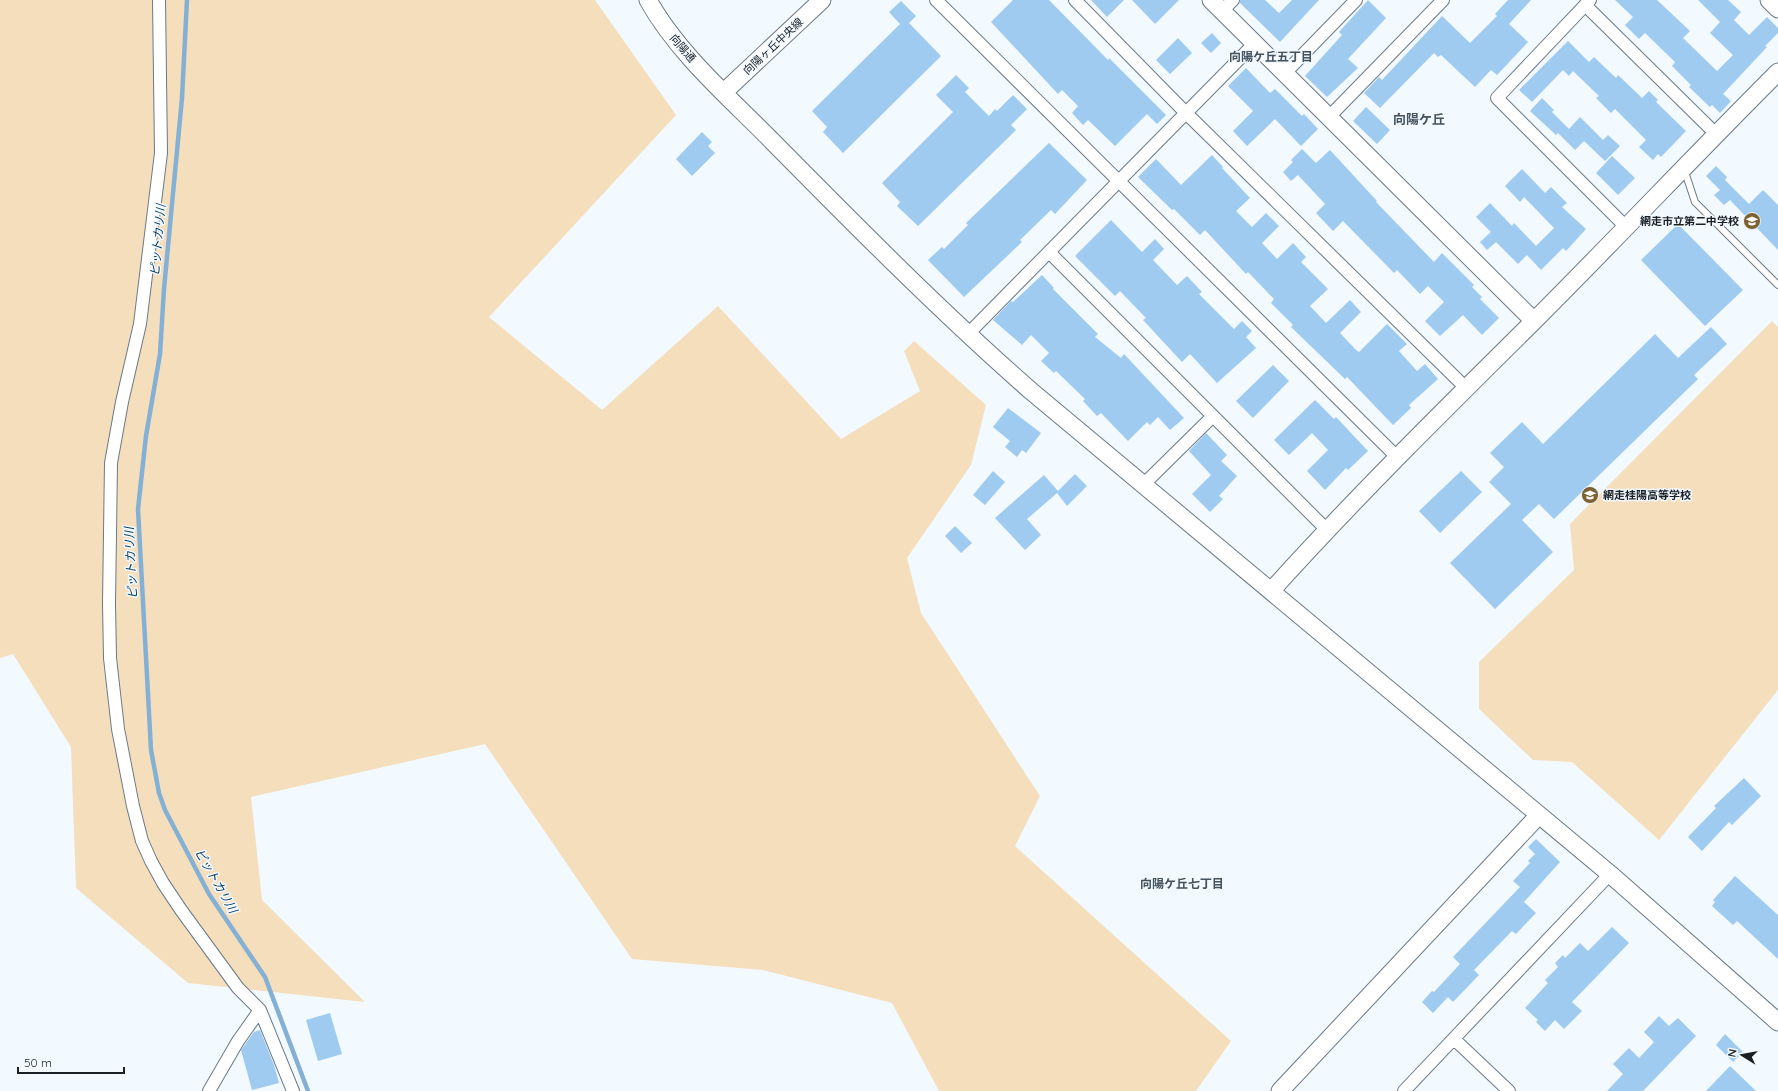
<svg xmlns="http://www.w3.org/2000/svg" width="1778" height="1091" viewBox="0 0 1778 1091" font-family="Quicksand,'Noto Sans JP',sans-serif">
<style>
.green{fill:#f4debc}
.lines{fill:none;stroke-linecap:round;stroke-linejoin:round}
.stream{stroke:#85b0d5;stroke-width:4.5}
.building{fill:#9fcbf1}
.lane-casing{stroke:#6b7986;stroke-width:8}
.street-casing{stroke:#6b7986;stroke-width:14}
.secondary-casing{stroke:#6b7986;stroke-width:19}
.lane{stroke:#fff;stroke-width:6}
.street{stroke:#fff;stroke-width:12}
.secondary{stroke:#fff;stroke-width:17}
.labels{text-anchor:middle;stroke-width:3;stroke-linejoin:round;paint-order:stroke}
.street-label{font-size:11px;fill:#191f25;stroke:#f2f9ff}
.poi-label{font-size:11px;font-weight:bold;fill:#191f25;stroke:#f2f9ff;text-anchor:end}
.neighbourhood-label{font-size:12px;font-weight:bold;fill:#44525e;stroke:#f2f9ff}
.water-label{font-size:12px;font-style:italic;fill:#01375a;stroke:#f2f9ff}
.quarter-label{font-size:13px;font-weight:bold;fill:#44525e;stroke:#f2f9ff}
</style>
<rect width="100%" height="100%" fill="#f2f9ff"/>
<path class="green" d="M0 0H595L676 115 489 317 602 410 718 306 841 439 920 391 904 351 914 341 986 405 971 465 907 558 921 613 1040 796 1015 846 1231 1041 1196 1091H939L892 1003 763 970 632 959 485 744 251 797 262 900 365 1002 188 983 76 888 71 747 13 654 0 658Z
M1772 321 1778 327V690L1659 840 1572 762 1533 760 1479 709V662L1574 570 1570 524Z"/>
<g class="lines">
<path class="stream" d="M187 0 182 98 164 289 160 354 146 436 138 509 151 750 159 793 165 810 209 894 265 977 308 1091"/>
</g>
<path class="building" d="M1013 0H1049L1108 60 1109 58 1166 115 1157 124 1147 114 1115 146 1088 120 1083 125 1072 113 1078 106 1062 90 1058 94 991 22Z
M1091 0H1124L1107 17Z
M1132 0H1179L1155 24Z
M1240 0H1265L1279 13 1292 0H1319L1280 42 1240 3Z
M1368 0 1386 18 1348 59 1358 68 1327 97 1305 76 1342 35 1339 32Z
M1508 0H1531L1509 24 1528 42 1497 75 1491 70 1475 87 1441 55 1438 57 1434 53 1380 108 1364 93 1379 77 1382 80 1442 16 1470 43 1497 16 1495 14Z
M1615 0H1657L1690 31 1683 38 1717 71 1733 55 1710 33 1720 22 1698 0H1728L1741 12 1734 20 1749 35 1767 17 1778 28V33L1765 46 1767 47 1723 94 1731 101 1720 113 1712 105 1710 107 1689 87 1691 85 1672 66 1675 62 1645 33 1639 39 1625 25 1633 17Z
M901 1 916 16 909 23 941 56 843 153 823 132 827 127 812 111 900 24 889 12Z
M1212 33 1221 43 1211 53 1201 43Z
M1178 38 1192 53 1170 74 1156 60Z
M1568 41 1589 62 1594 57 1616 78 1618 75 1642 98 1649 91 1658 100 1656 102 1686 131 1661 157 1658 154 1653 160 1639 147 1646 140 1615 109 1611 113 1596 98 1599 96 1573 71 1569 76 1563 70 1532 102 1519 90Z
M1246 68 1270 93 1275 89 1302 116 1304 114 1318 129 1301 146 1275 119 1247 146 1233 131 1253 111 1228 86Z
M956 75 969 88 965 92 989 116 995 109 997 111 1013 95 1027 109 1011 125 1016 130 918 226 897 206 900 202 882 183 953 112 936 95Z
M1542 98 1554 110 1552 112 1569 129 1580 117 1603 140 1608 135 1620 146 1605 161 1584 141 1575 150 1558 133 1556 135 1530 111Z
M1366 107 1390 130 1377 144 1353 121Z
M702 132 712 142 708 146 715 153 692 176 676 159Z
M1049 143 1087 180 1055 214 1051 210 1020 240 1022 242 964 297 928 260 942 247 944 249 968 225 966 223Z
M1302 149 1316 163 1330 150 1377 201 1376 202 1434 262 1442 253 1474 285 1472 287 1482 297 1480 299 1499 318 1482 335 1463 315 1440 336 1425 321 1444 302 1428 286 1420 294 1397 270 1394 273 1343 221 1333 231 1316 213 1325 204 1298 175 1291 181 1283 172 1293 162 1291 160Z
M1212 155 1223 167 1222 168 1250 198 1236 211 1252 227 1266 213 1279 226 1262 243 1277 259 1293 243 1306 257 1301 262 1328 289 1310 306 1326 323 1350 300 1361 312 1340 333 1356 350 1359 352 1387 324 1407 344 1399 351 1417 371 1425 364 1438 379 1409 405 1411 408 1393 425 1347 377 1345 379 1291 327 1293 325 1271 303 1274 299 1248 272 1246 274 1205 230 1200 235 1174 209 1172 210 1138 177 1156 159 1181 185Z
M1612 156 1635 178 1618 195 1596 173Z
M1716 166 1727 177 1725 180 1749 204 1763 190 1778 205V250L1730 200 1724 205 1714 195 1720 190 1706 176Z
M1522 169 1545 193 1551 187 1567 203 1562 207 1586 229 1566 251 1563 248 1541 270 1527 255 1518 264 1496 242 1487 250 1480 242 1491 232 1476 217 1490 203 1512 226 1514 223 1536 246 1554 228 1524 197 1520 202 1505 186Z
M1111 220 1142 252 1155 239 1164 249 1153 260 1177 285 1187 276 1202 292 1199 294 1234 329 1242 321 1252 331 1246 337 1256 348 1217 383 1190 354 1182 362 1143 320 1146 318 1120 291 1115 296 1075 256Z
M1678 224 1743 290 1705 326 1641 260Z
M1042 275 1054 288 1053 289 1098 334 1095 337 1121 358 1124 354 1184 418 1170 430 1158 417 1150 425 1147 422 1128 441 1101 413 1097 416 1083 401 1085 399 1056 371 1054 373 1041 361 1049 353 1031 335 1022 345 993 320 1011 301 1013 302Z
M1711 327 1727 344 1694 375 1698 379 1554 519 1539 504 1522 520 1553 552 1495 609 1450 563 1511 504 1489 482 1504 467 1490 453 1522 422 1543 444 1655 334 1678 358Z
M1273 365 1289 381 1253 418 1236 401Z
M1315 400 1334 419 1336 417 1368 451 1348 470 1346 468 1325 490 1307 471 1328 450 1312 433 1289 455 1274 440Z
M1008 408 1041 433 1026 453 1022 450 1017 457 1005 447 1010 441 993 427Z
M1206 433 1227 455 1221 461 1237 476 1219 496 1223 499 1210 512 1192 494 1211 475 1189 451Z
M993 471 1005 482 985 505 973 495Z
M1461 471 1482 492 1440 533 1419 511Z
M1075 474 1087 486 1067 506 1057 493 1027 519 1041 535 1025 550 995 518 1044 475 1058 491Z
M955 526 972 543 961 553 945 536Z
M1744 778 1761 796 1732 825 1729 822 1702 851 1688 837 1716 808 1714 806Z
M1536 839 1560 862 1524 902 1536 913 1516 934 1512 931 1474 970 1479 975 1453 1002 1448 997 1433 1013 1422 1002 1432 991 1434 992 1460 964 1453 957 1520 887 1513 881 1530 863 1528 861 1535 854 1528 847Z
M1735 876 1778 915V959L1737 921 1733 925 1712 906 1715 902 1713 900Z
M1612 927 1629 943 1572 1002 1582 1011 1564 1029 1555 1020 1545 1031 1536 1022 1538 1020 1525 1008 1548 983 1545 980 1558 967 1555 963 1563 955 1565 958 1580 943 1588 951Z
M330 1013 342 1054 318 1061 306 1020Z
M1659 1016 1669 1026 1678 1018 1696 1036 1643 1091H1607L1623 1074 1613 1064 1629 1048 1639 1058 1654 1042 1644 1032Z
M260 1030 274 1065 279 1083 252 1090 241 1050 254 1032Z
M1725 1034 1743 1052 1733 1062 1716 1045Z
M1730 1066 1756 1091H1706Z"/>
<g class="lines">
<g class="lane-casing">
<path id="lane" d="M1684 169 1695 202 1778 285"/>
</g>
<g class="street-casing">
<path id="street" d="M159 0 161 153 140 324 122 402 111 463 109 603 110 658 118 729 133 806 142 841 151 861 163 883 181 910 238 988 260 1010 293 1091
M936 0 1397 457
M1075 0 1185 112 1466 388
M1590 0 1497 98 1626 227
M1585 5 1716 134
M1222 11 1233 0
M1285 73 1356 0
M1329 117 1443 0
M1049 252 1326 529
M967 335 1254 44
M1144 484 1213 416
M1454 1039 1509 1091
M209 1091 238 1041 260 1010
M1404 1091 1610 874"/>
</g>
<g class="secondary-casing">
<path id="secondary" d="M648 0C678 54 730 98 773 142 857 227 941 312 1031 391L1610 874 1778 1022
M1211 0 1534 321
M1769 0 1778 9
M724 92 822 0
M1271 591C1355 498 1444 410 1533 322 1615 240 1695 155 1778 72
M1280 1091 1539 815"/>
</g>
<use href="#lane" class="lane"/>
<use href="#street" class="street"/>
<use href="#secondary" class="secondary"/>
</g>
<defs>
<g id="school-disc" transform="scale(0.9)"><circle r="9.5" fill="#7d6133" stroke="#f2f9ff"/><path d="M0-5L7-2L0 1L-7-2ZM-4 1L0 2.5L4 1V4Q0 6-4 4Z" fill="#fff"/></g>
</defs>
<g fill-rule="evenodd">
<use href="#school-disc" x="1752" y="221"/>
<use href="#school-disc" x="1590" y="495"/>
</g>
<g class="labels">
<g class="street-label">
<text transform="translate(773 46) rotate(-43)" y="4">向陽ヶ丘中央線</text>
<text transform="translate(683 48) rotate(49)" y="4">向陽通</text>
</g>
<g class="poi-label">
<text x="1739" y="225">網走市立第二中学校</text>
<text x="1603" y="499" text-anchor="start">網走桂陽高等学校</text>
</g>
<g class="neighbourhood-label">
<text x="1271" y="61">向陽ケ丘五丁目</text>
<text x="1182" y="888">向陽ケ丘七丁目</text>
</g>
<g class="water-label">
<text transform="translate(158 240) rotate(-85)" y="4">ピットカリ川</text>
<text transform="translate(131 563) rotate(-93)" y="4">ピットカリ川</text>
<text transform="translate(216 881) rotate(60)" y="4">ピットカリ川</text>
</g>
<g class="quarter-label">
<text x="1419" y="124">向陽ケ丘</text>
</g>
</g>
<g transform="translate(1742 1055) rotate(281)" stroke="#f2f9ff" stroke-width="3" paint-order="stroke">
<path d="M0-3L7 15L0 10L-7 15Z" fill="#191f25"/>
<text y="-6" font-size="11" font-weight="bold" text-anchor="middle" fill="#191f25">N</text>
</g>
<path d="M18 1067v6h106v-6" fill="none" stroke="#191f25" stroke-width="2"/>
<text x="24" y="1067" font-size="12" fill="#191f25" stroke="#f2f9ff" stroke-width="3" paint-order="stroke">50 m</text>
</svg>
